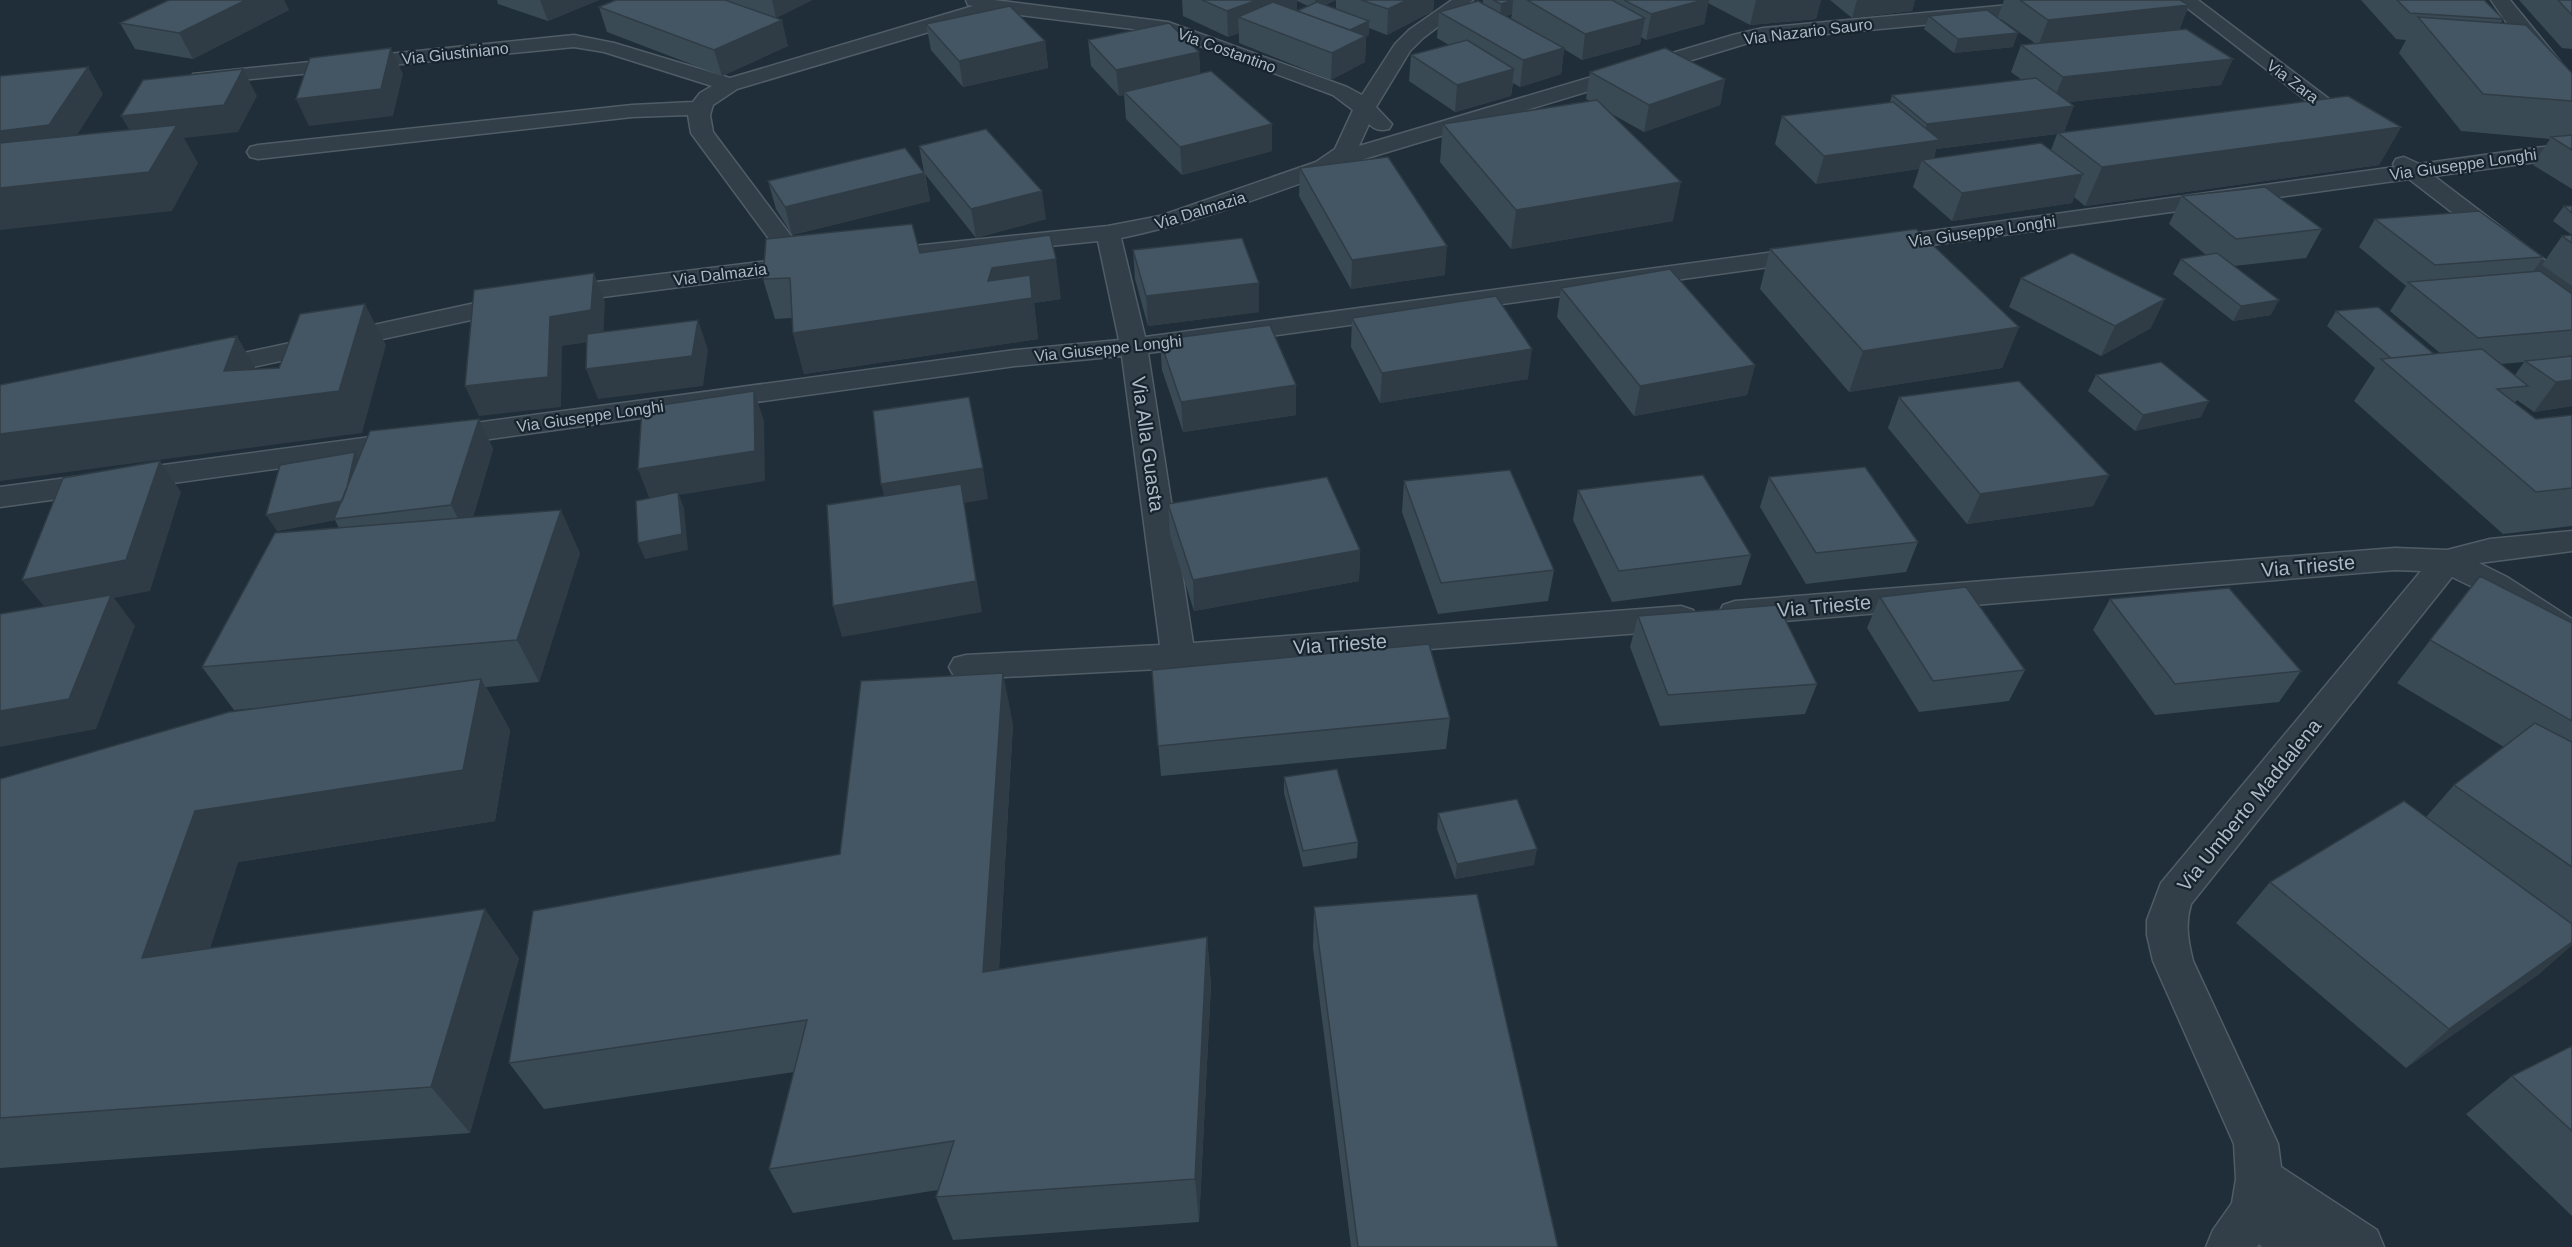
<svg xmlns="http://www.w3.org/2000/svg" width="2572" height="1247" viewBox="0 0 2572 1247" font-family="Helvetica,sans-serif">
<style>
.lines{fill:none;stroke-linecap:round;stroke-linejoin:round}
.minor-casing{stroke:#505d67;stroke-width:3}
.minor{fill:#323f49;fill-rule:evenodd}
.wall{fill:#3a4a55;fill-rule:evenodd}
.shaded-wall{fill:#303c45}
.building{fill:#445663;stroke:#303c45;stroke-width:1.5}
.labels{text-anchor:middle;stroke-width:4.5;stroke-linejoin:round;paint-order:stroke}
.far-street-label{font-size:16px;fill:#acbac6;stroke:#18242d}
.street-label{font-size:20px;fill:#acbac6;stroke:#18242d}
</style>
<rect width="100%" height="100%" fill="#1f2e38"/>
<g class="lines">
<g class="minor-casing">
<path id="minor" d="M966 0H994L1168 22 1347 87 1362 95 1395 44 1409 30 1452 0H1473L1423 38 1410 51 1376 107 1392 124 1389 129C1380 131 1375 130 1369 124L1359 146 1733 35 1763 28 2063 0H2133L2131 4 2124 6 1763 40 1745 44 1341 166 1332 172C1262 197 1194 223 1121 238L1145 337 1812 247 1821 249 1824 254 1821 259 1812 261 1148 353 1193 643 1681 606 1693 610 1697 618 1693 626 1681 630 1178 668 966 679 954 676 949 667 954 658 966 655 1160 645 1122 356 1015 366 0 507V487L1015 350 1119 340 1098 241 874 264 865 262 862 257 865 252 874 250 1108 226 1160 216 1316 162 1335 149 1353 110 1333 95 1165 33 996 12 737 89 713 105 710 115 713 132 807 257 817 259 820 264 817 269 580 300 508 312 206 377 196 375 192 369 196 363 206 361 508 296 580 284 784 259 691 133 688 115 632 117 258 159 250 157 247 152 250 147 258 145 632 105 693 102 700 93 712 86 604 52 574 47 200 84 193 82 190 78 193 74 574 35 614 43 730 78 973 6 968 5Z
M2177 0H2198L2365 126 2362 131 2354 133 2346 131Z
M2491 0H2510L2572 76V94C2553 90 2504 19 2491 0Z
M2572 143V157L2434 176 2572 281V301L2563 298 2409 179 1881 252 1872 250 1869 245 1872 240 1881 238 2395 167 2393 164 2396 159 2404 157 2419 164Z
M2572 531V551L2479 563 2507 577 2572 619V647L2560 643 2485 593 2452 577 2191 904C2185 924 2188 941 2193 961L2278 1144 2281 1167 2377 1230 2384 1247H2262L2259 1244 2257 1247H2206L2213 1230 2232 1203 2236 1179 2234 1144 2153 961 2147 935V920L2161 883 2421 571 2395 570 1735 625 1723 621 1719 613 1723 605 1735 601 2395 548 2447 550 2490 539Z"/>
</g>
<use href="#minor" class="minor"/>
</g>
<path class="wall" d="M497 0H599L548 21 498 4Z
M616 0H812L776 18 788 46 722 76 607 32 599 7Z
M1182 0H1434L1433 11 1387 35 1369 28V35L1366 36 1365 62 1331 80 1239 43V33L1228 37 1183 16ZM1336 0V9L1325 5ZM1297 1 1308 6 1297 11 1296 10H1297Z
M1483 0H1821L1816 19 1750 25 1708 3 1704 24 1646 40 1641 37 1640 44 1582 60 1564 49 1561 74 1520 87 1513 83 1511 96 1455 112 1409 81 1411 55 1449 45 1437 38 1439 12 1483 3ZM1512 14 1511 18 1532 30 1506 16Z
M1830 0H1915L1912 11 1852 18Z
M2004 0H2180L2189 5 2179 30 2221 85 2069 102 2064 132 2401 127 2379 165 2085 206 2074 197 2072 203 1952 221 1913 187 1919 169 1816 184 1775 144 1782 116 1890 102 1892 95 2022 80 2011 72 2021 45 2036 44 1998 17ZM2057 134 2051 150 1934 158 1936 149Z
M2361 0H2484L2503 19 2501 23 2572 73V189L2533 165 2550 139 2461 131 2399 53 2406 40 2396 39Z
M2519 0H2572V49L2562 48Z
M289 10 193 59 135 49 120 23Z
M1929 16 2013 47 1954 53 1924 29Z
M926 24 1045 41 1048 68 963 87 931 50Z
M1088 40 1199 52 1200 74 1272 151 1182 175 1126 119 1124 95 1119 96 1091 66Z
M1590 72 1725 79 1720 105 1644 132 1610 113 1673 221 1511 249 1440 162 1443 124 1590 101 1586 99Z
M919 146 1046 219 976 238 925 174 930 201 792 235 776 209 768 181 924 172Z
M1300 168 1445 275 1351 289 1299 196Z
M2182 196 2322 229 2306 258 2234 266 2271 315 2233 321 2173 274 2181 259 2206 255 2169 224Z
M2564 206H2572V286L2542 265 2562 236 2572 235 2553 221Z
M2375 219 2543 257 2533 272 2572 294V406L2534 412 2517 400 2515 403 2536 419 2572 415V526L2503 534 2354 401 2375 368 2327 326 2336 311 2434 354 2440 353 2390 311 2406 286 2359 247ZM2524 362 2515 375 2501 364Z
M1770 249 2019 327 2002 368 1849 392 1760 289Z
M1133 250 1259 312 1148 326 1135 279Z
M920 253 1061 299 1034 303 1038 339 804 374 793 333 792 318 775 319 763 279Z
M2021 278 2151 328 2101 356 2009 307Z
M1561 288 1755 365 1747 395 1634 416 1557 317Z
M1352 318 1528 379 1380 403 1351 347Z
M1160 340 1296 385V415L1183 432 1162 370Z
M2096 375 2201 417 2135 431 2088 391Z
M1899 397 2109 475 2093 506 1967 524 1888 428Z
M479 419 493 449 473 517 580 553 539 682 486 687 510 730 495 821 238 862 210 948 519 958 470 1133 0 1168V779L256 708 234 710 202 667 339 528 335 520 277 531 355 452 359 459Z
M1769 477 1918 542 1906 572 1806 584 1760 507Z
M1404 481 1554 570 1548 601 1438 614 1402 512Z
M1578 490 1751 555 1741 585 1612 602 1573 520Z
M1168 504 1360 550 1359 581 1194 611 1170 535Z
M2480 576 2572 623V945L2539 974 2406 1068 2236 923 2270 882 2426 817 2454 785 2504 747 2397 683Z
M1880 597 2025 670 2009 701 1919 712 1867 628Z
M2110 599 2301 671 2279 702 2155 715 2093 630Z
M1638 616 1817 684 1805 714 1660 726 1630 647Z
M1152 670 1450 718 1446 749 1161 776Z
M1013 724 999 969 1207 937 1211 985 1199 1222 953 1240 936 1197 938 1190 793 1213 769 1169 794 1072 544 1109 509 1063 840 854Z
M1284 777 1358 842 1357 858 1303 867 1284 793Z
M1438 813 1534 865 1455 879 1437 829Z
M1314 907 1558 1247H1351L1313 948Z
M2572 1046V1216L2466 1114 2512 1076Z"/>
<path class="shaded-wall" d="M246 0H284L289 10 193 59 179 33Z
M540 0H599L548 21Z
M772 0H812L776 18Z
M1257 0H1297V10L1258 25 1238 17 1239 33 1228 37 1227 11Z
M1315 0H1336L1315 8Z
M1407 0H1434L1433 11 1387 35 1388 9Z
M1703 0H1709L1704 24 1646 40 1651 14Z
M1756 0H1821L1816 19 1750 25Z
M1857 0H1915L1912 11 1852 18Z
M1513 1 1512 14 1500 18 1501 4Z
M2189 5 2178 31 2038 46 2048 20Z
M1645 18 1640 44 1582 60 1585 34Z
M782 20 788 46 722 76 714 50Z
M1369 21V35L1339 49 1340 35Z
M2018 33 2013 47 1954 53 1958 39Z
M1366 36 1365 62 1331 80 1332 53Z
M1045 41 1048 68 963 87 959 61Z
M391 48 403 74 393 116 309 126 296 99Z
M1564 48 1561 74 1520 87 1523 60Z
M1199 52 1200 79 1124 92V95L1119 96 1116 70Z
M2233 59 2221 85 2052 104 2063 77Z
M88 67 103 94 66 153 0 160V131Z
M243 69 257 96 238 132 184 138 198 163 172 211 0 230V188L137 143 121 116Z
M1514 69 1511 96 1455 112 1457 85Z
M1725 79 1720 105 1644 132 1649 105Z
M2074 106 2064 133 1936 149 1931 167 1922 160 1919 169 1816 184 1824 156 1921 142 1927 124Z
M1272 124V151L1182 175 1180 147Z
M2401 127 2379 165 2085 206 2102 167Z
M924 173 930 201 792 235 785 207Z
M2083 174 2072 203 1952 221 1962 193Z
M1681 182 1673 221 1511 249 1516 210Z
M1042 191 1046 219 976 238 971 209Z
M1447 246 1445 275 1351 289 1352 260Z
M1056 259 1061 299 1034 303 1038 339 804 374 793 333 988 281 992 268Z
M594 273 605 302 603 340 562 346 561 407 479 416 465 386 550 317Z
M1259 283V312L1148 326 1146 296Z
M2165 299 2151 328 2101 356 2115 326Z
M2279 300 2271 315 2233 321 2241 306Z
M365 304 386 345 362 433 0 481V434L224 371 237 336 261 378 253 402Z
M698 320 708 350 703 386 598 399 586 369Z
M2019 327 2002 368 1849 392 1863 351Z
M1532 349 1528 379 1380 403 1382 373Z
M1755 365 1747 395 1634 416 1640 386Z
M2572 380V406L2534 412 2556 382Z
M1296 385V415L1183 432 1181 402Z
M754 391 764 421 765 481 679 495 684 508 688 550 645 559 638 543 650 500 638 469Z
M2209 401 2201 417 2135 431 2143 415Z
M479 419 493 449 467 536 451 505Z
M355 452 364 468 334 519 335 520 277 531 266 515Z
M160 461 181 492 150 591 114 598 135 626 96 729 0 747V711L48 611 22 580Z
M983 468 988 499 964 503 982 612 842 637 833 606 889 515 881 484Z
M2109 475 2093 506 1967 524 1980 494Z
M561 510 580 553 539 682 517 640Z
M1360 550 1359 581 1194 611 1193 580Z
M1003 673 1013 724 996 1020 983 972Z
M481 679 510 730 495 821 238 862 191 1006 142 958 195 811Z
M1537 849 1534 865 1455 879 1457 864Z
M485 909 519 958 470 1133 431 1087Z
M1207 937 1211 985 1199 1222 1195 1179Z
M2572 942V945L2539 974 2406 1068 2449 1029Z"/>
<path class="building" d="M169 0H246L179 33 120 23Z
M616 0H725L782 20 714 50 599 7Z
M1202 0H1257L1227 11Z
M1361 0H1407L1388 9Z
M1493 0H1513L1501 4Z
M1527 0H1612L1645 18 1585 34Z
M1624 0H1703L1651 14Z
M2020 0H2180L2189 5 2048 20Z
M2397 0H2484L2503 19 2410 13Z
M2558 0H2572V15Z
M1478 1 1564 48 1523 60 1439 12Z
M1273 2 1366 36 1332 53 1238 17Z
M1317 2 1369 21 1350 30 1297 11Z
M1010 6 1045 41 959 61 926 24Z
M1987 10 2018 33 1958 39 1929 16Z
M2418 17 2526 25 2572 73V101L2483 94Z
M1169 23 1199 52 1116 70 1088 40Z
M2186 29 2233 59 2063 77 2021 45Z
M1467 40 1514 69 1457 85 1411 55Z
M391 48 381 89 296 99 310 58Z
M1665 48 1725 79 1649 105 1590 72Z
M88 67 49 125 0 131V76Z
M243 69 224 105 121 116 143 80Z
M1211 71 1272 124 1180 147 1124 92Z
M2036 78 2074 106 1927 124 1892 95Z
M2348 96 2401 127 2102 167 2058 133Z
M1597 100 1681 182 1516 210 1443 124Z
M1893 102 1940 140 1824 156 1782 116Z
M177 125 149 172 0 188V143Z
M986 129 1042 191 971 209 919 146Z
M2572 135V150L2551 137Z
M2041 143 2083 174 1962 193 1922 160Z
M905 148 924 173 785 207 768 181Z
M1388 157 1447 246 1352 260 1300 168Z
M2265 187 2322 229 2236 239 2182 196Z
M2564 206H2572V213Z
M2479 211 2543 257 2435 265 2375 219Z
M912 224 920 253 1050 235 1056 259 992 268 988 281 1030 275 1032 298 793 333 790 278 763 279 766 239Z
M1916 229 2019 327 1863 351 1770 249Z
M2572 235V243L2562 236Z
M1242 238 1259 283 1146 296 1133 250Z
M2072 253 2165 299 2115 326 2021 278Z
M2217 253 2279 300 2241 306 2181 259Z
M1670 269 1755 365 1640 386 1561 288Z
M2540 271 2572 294V330L2478 338 2408 282Z
M594 273 591 310 550 317 548 377 465 386 474 290Z
M1496 296 1532 349 1382 373 1352 318Z
M365 304 339 391 0 434V385L237 336 224 371 279 368 300 314Z
M2378 307 2434 354 2391 358 2336 311Z
M698 320 692 356 586 369 587 334Z
M1270 325 1296 385 1181 402 1160 340Z
M2482 349 2528 386 2497 389 2536 419 2572 415V488L2536 492 2381 359Z
M2572 356V380L2556 382 2525 361Z
M2161 362 2209 401 2143 415 2096 375Z
M2019 381 2109 475 1980 494 1899 397Z
M754 391 755 451 638 469 642 408Z
M969 397 983 468 881 484 873 411Z
M479 419 451 505 334 519 370 431Z
M355 452 347 488 342 501 266 515 280 465Z
M160 461 126 560 22 580 63 478Z
M1865 467 1918 542 1816 553 1769 477Z
M1510 470 1554 570 1441 583 1404 481Z
M1703 475 1751 555 1619 571 1578 490Z
M1327 477 1360 550 1193 580 1168 504Z
M961 484 976 581 833 606 827 505Z
M678 492 682 534 638 543 636 501Z
M561 510 517 640 202 667 275 533Z
M2480 576 2572 623V721L2430 640Z
M1966 587 2025 670 1933 681 1880 597Z
M2229 588 2301 671 2175 684 2110 599Z
M111 595 69 699 0 711V614Z
M1778 605 1817 684 1668 695 1638 616Z
M1429 644 1450 718 1158 746 1152 670Z
M1003 673 983 972 1207 937 1195 1179 936 1197 954 1141 769 1169 807 1020 509 1063 533 911 840 854 861 681Z
M481 679 463 770 195 811 142 958 485 909 431 1087 0 1118V779L229 712Z
M2535 723 2572 742V867L2454 785Z
M1337 769 1358 842 1303 851 1284 777Z
M1517 799 1537 849 1457 864 1438 813Z
M2404 801 2572 924V942L2449 1029 2270 882Z
M1477 894 1558 1247H1358L1314 907Z
M2572 1046V1131L2512 1076Z"/>
<g class="labels">
<g class="far-street-label">
<text transform="translate(1808 31) rotate(-7)" y="6">Via Nazario Sauro</text>
<text transform="translate(1227 50) rotate(20)" y="6">Via Costantino</text>
<text transform="translate(455 53) rotate(-6)" y="6">Via Giustiniano</text>
<text transform="translate(2293 81) rotate(37)" y="6">Via Zara</text>
<text transform="translate(2463 164) rotate(-8)" y="6">Via Giuseppe Longhi</text>
<text transform="translate(1200 210) rotate(-17)" y="6">Via Dalmazia</text>
<text transform="translate(1982 231) rotate(-8)" y="6">Via Giuseppe Longhi</text>
<text transform="translate(720 274) rotate(-7)" y="6">Via Dalmazia</text>
<text transform="translate(1108 348) rotate(-6)" y="6">Via Giuseppe Longhi</text>
<text transform="translate(590 416) rotate(-8)" y="6">Via Giuseppe Longhi</text>
</g>
<g class="street-label">
<text transform="translate(1148 444) rotate(82)" y="7">Via Alla Guasta</text>
<text transform="translate(2308 566) rotate(-5)" y="7">Via Trieste</text>
<text transform="translate(1824 606) rotate(-5)" y="7">Via Trieste</text>
<text transform="translate(1340 644) rotate(-4)" y="7">Via Trieste</text>
<text transform="translate(2249 805) rotate(-51)" y="7">Via Umberto Maddalena</text>
</g>
</g>
</svg>
